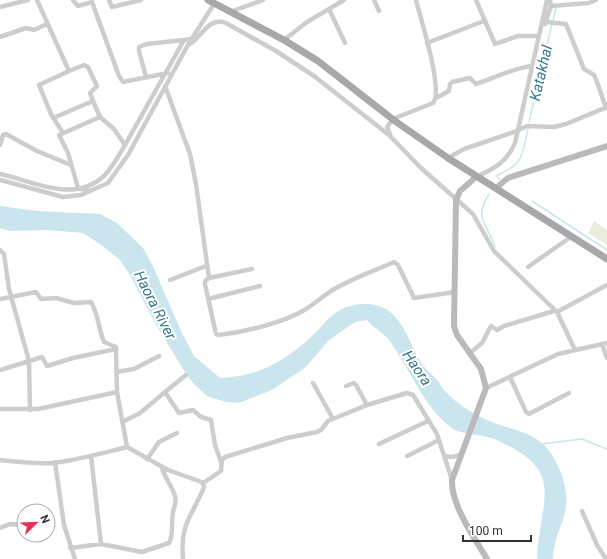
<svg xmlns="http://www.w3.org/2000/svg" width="607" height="559" viewBox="0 0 607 559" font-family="Roboto,sans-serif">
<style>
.green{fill:#e9edde}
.water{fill:#cae5ed}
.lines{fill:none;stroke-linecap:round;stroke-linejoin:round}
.stream{stroke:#cae5ed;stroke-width:1.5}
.street{stroke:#cdcdcd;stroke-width:4.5}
.secondary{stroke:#bababa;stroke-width:6}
.primary{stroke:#a8a8a8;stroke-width:7}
.labels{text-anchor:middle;stroke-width:4;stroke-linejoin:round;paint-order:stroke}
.water-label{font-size:15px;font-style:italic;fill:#397b8e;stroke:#fff}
</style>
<rect width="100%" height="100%" fill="#fff"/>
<path class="green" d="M594 221 607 230V245L588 233Z"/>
<path class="water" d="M0 206 37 211 100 214 117 223 143 248 152 264 181 331 194 356 220 378C258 376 280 364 309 339 327 322 334 306 362 304 399 302 405 334 420 361 425 369 432 374 438 381 441 385 443 390 447 393 457 404 474 414 487 420 509 430 538 431 552 455 562 471 570 494 565 513 560 531 554 538 553 559H537C540 496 568 471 494 439 482 434 460 435 450 427 422 404 410 369 389 340 383 332 373 328 367 320L355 322 328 341 306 367 272 390 239 403 226 402 207 396 195 385 186 374 155 323 130 275 120 260 104 247 83 233 48 230 10 231 0 228Z"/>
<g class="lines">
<path class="stream" d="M553 21 556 7
M529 122 552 24
M496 176C524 163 521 159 528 129
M496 176 500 179
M489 194C474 218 486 223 495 246
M532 201 607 250
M541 444 582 439 607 449"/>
<path class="street" d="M37 0 69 71 39 85 51 114 63 133
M73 0 78 6 92 2 119 76 123 82 168 73
M109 0 112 7 141 0
M374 0 379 11
M416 0C420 17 444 91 433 103L393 119 387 127 391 137 421 168 473 214 494 251 557 312 575 350
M476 0 495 44 518 36H539
M551 6 589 3 596 0
M0 7 28 0
M329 9 345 43
M230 12 263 0
M546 22 566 24 584 69 594 75 597 82 606 108
M545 24 551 6 550 0
M0 37 26 28 34 30 47 24
M284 40 307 22 344 0
M427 43 484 21
M188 45C202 38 208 16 226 23L276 51 314 76 389 135
M69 71 84 65 88 67 97 86 90 93 93 101
M146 77 139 51V47L147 44 184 40
M165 86 190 154 196 184 209 278 252 269
M436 98 449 91 450 84 452 82 470 78 476 84C495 78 512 68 532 66
M53 118 93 101 100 117 114 129 125 145 184 40 191 39
M0 145 3 135 6 134 37 151 71 165
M448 158 464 149 514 132 527 126 554 127 566 124 607 107
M0 174C34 181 73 204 104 176 112 168 119 155 125 145
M476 177C494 169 507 162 515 143L547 0
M0 180 63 197 81 195 108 183 128 155 189 43 214 4
M89 191 78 188 68 153 59 135 100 117
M0 250 4 254 9 289 29 361 30 410
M528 267 572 236
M209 278 205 281V284L216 334 218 335C244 332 284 323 306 309 317 302 326 293 338 287 356 277 376 270 394 262L398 265 414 298 455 292
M170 280 206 266
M0 299 36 292 41 299 56 298 74 303 91 302C99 316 98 328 104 342L116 347 117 392 127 447
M208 299 260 286
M557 312 607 285
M602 344 607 358
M471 352 482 343 491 326 497 330 504 326 554 311
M0 370 42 357 47 366 73 358 116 349
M116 372 134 369 159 356
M510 377 526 412 529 414 569 393
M313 383 333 419
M346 386 354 383 356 385 367 405
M486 388 558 354 607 343
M165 392 186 375
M0 409H38L117 392
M122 422 140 413 165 392 179 413 193 410 201 417 211 420 215 445 221 462
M379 444 428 421
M91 456 101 544
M407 456 439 440
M444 456 451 457 461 455
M147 459 159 442 177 433
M0 460C18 462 35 464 53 463 78 460 103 453 127 447L168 470 199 481 203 483 204 487C192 517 180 522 183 559
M55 462 64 525 75 559
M203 483 221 471 222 460 225 457 287 438 317 432 321 430 328 421 367 405 407 393 413 395 437 434 452 480
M582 511 597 545 606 559
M0 528 10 524 24 525
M70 548 101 544 142 552 169 543C174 535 171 522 173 512 174 507 177 501 175 496 172 485 164 478 162 467"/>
<path class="secondary" d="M476 177 460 191 456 200 454 326 457 335 481 369 486 388 452 480C451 505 474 537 487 559
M496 188 508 178 607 146"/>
<path class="primary" d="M208 0 284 40 318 61 395 121 448 158 607 259"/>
</g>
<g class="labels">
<g class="water-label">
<text transform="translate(541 73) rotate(-77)" y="5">Katakhal</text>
<text transform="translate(155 305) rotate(63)" y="5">Haora River</text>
<text transform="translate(417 368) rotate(55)" y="5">Haora</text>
</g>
</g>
<g transform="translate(36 523) rotate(67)"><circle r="19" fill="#ffffff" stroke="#acacac"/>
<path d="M0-3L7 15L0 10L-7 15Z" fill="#e9305d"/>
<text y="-6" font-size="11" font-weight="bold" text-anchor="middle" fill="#303030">N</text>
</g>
<path d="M463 535v6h68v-6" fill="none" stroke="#303030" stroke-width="2"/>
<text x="469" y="535" font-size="12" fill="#303030" stroke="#ffffff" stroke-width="3" paint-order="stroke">100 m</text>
</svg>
